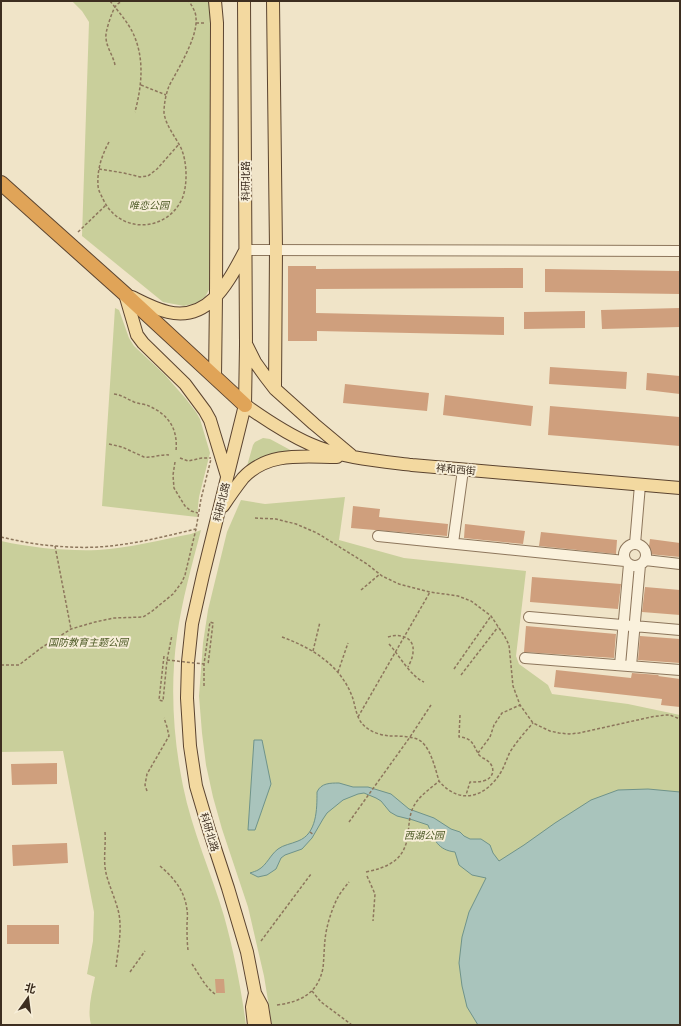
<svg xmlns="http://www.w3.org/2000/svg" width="681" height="1026" viewBox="0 0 681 1026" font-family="'Times New Roman','Noto Sans SC',serif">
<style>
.green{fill:#c9cf9b}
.water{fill:#a9c4bc;stroke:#6f938a}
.building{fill:#cf9f7d}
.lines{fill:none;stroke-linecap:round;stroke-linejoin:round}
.minor-casing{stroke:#8d765c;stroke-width:12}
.major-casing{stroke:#5b4430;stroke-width:14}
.highway-casing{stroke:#5b4430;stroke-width:16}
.path{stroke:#8d765c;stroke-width:1.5;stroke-dasharray:3 2;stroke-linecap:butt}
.minor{stroke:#faf1dc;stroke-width:10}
.major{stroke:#f3d9a0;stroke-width:12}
.highway{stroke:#e0a458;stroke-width:14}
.path-bridge{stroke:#8d765c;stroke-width:1.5;stroke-dasharray:3 2;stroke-linecap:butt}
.labels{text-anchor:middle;stroke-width:4;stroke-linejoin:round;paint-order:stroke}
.street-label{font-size:10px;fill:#3d2e20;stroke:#f7eed8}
.park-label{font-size:10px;font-style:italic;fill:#4d5a26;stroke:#f7eed8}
</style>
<rect width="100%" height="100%" fill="#f0e4c8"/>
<path class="green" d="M72 1H213L212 284 205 297 196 303 184 306 163 302 82 236 89 22 82 11Z
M115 308 119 310 129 338 134 346 165 375 186 399 196 412 200 419 210 453 199 497 197 517 102 506Z
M263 438 270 439 294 452C272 452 266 455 247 466L253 445 255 442Z
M345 497 339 540 404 558 526 571 516 656 519 664 548 685 552 694 628 704 680 715V1025H272L264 976 248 907 222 829 213 797 206 765 202 733 199 696 203 643 208 610 227 532 241 500 265 504Z
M201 530C192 565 182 600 177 636 170 685 173 737 183 786 192 831 211 872 224 916 234 952 241 988 246 1025H91C87 1009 92 993 95 977L87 974 93 941 94 912 63 751 1 752V541C33 548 65 551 98 550 129 548 160 540 191 534Z"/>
<path class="water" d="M254 740H262L271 784 255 830H248Z
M339 783 353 787H368L391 794 409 809 434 818 451 829 460 832 464 836 470 839H481L490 845 493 853 499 861 524 845 555 823 591 800 618 790 648 789 680 792V1025H478L467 1007 462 986 459 963 462 937 469 912 486 878 472 875 459 865 455 852C438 850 434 840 428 825L413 820 397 816 390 812 381 801 376 798 364 793 358 794 343 800 327 813 323 819 312 838 302 849 285 855 281 858 276 869 267 875 258 877 250 873C253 872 256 871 258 870 267 865 270 855 278 849 283 845 291 844 298 841 317 834 317 809 317 792 321 783 330 783 339 783Z"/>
<path class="building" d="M288 266H316V269L523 268V288L316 289V313L407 315 504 317V335L317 331V341H288Z
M545 269 680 271V294L545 292Z
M680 308V327L602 329 601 310Z
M585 311V328L524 329V312Z
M550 367 627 372 626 389 549 384Z
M647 373 680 376V394L646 390Z
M345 384 429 393 427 411 343 403Z
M445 395 533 406 531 426 443 415Z
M550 406 680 417V446L548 435Z
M353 506 380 509 379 517 448 524 447 536 351 528Z
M465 524 525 531 523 544 464 538Z
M541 532 617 540 616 554 539 546Z
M650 539 680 543V557L648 554Z
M532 577 621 584 618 609 530 602Z
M645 587 680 590V615L642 612Z
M526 626 616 634 614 658 524 652Z
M640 636 680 639V663L638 660Z
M556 670 631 678 632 673 659 675 658 676 680 679V707L661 705 662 699 554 687Z
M57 763V784L12 785 11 764Z
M67 843 68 863 13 866 12 845Z
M7 925H59V944H7Z
M215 979H224L225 993H216Z"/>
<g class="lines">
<g class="minor-casing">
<path id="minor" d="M246 250 680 251
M378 536 625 561
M453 543 463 470
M624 555a11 11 0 1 1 22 0a11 11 0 1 1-22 0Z
M635 544 640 485
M645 560 680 564
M529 617 680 630
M525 658 680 670
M620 665 629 564
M631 666 640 565"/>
</g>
<g class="major-casing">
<path id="major" d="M244 1 246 345 245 405 203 575 192 624 188 662 187 698 190 746 196 786 209 830 228 888 247 952 255 993 262 1006 265 1025
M273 1 276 249 275 389
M125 294 137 335 143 343 185 384 205 411 210 420 227 476
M132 297C144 303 155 309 168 312 210 322 229 280 245 251
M247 346 255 362 265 376 275 389 314 424 351 455
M215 377 216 297 217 23 215 1
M245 405C266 420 287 434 310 444 341 458 379 461 412 465L680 488
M223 506C229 497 236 487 243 478 268 451 304 457 337 457
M254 1025 252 1007 255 993"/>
</g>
<g class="highway-casing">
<path id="highway" d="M1 183 125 294 245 405"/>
</g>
<path class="path" d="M110 1C118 11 126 20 132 31 145 57 142 85 135 112
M196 23H206
M115 65C113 55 106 47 106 37 105 32 112 12 115 7 117 4 120 2 123 1
M141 85 166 95
M109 142C102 155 97 169 98 185 98 190 101 195 103 199 119 234 166 233 182 199 188 185 187 161 181 148 175 136 166 126 164 113 164 103 166 94 169 86 178 69 198 37 196 18 196 12 192 6 189 1
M99 169 124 173 140 177 148 176 157 169 179 144
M78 232 106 205
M114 394C122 395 127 399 134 402 139 404 145 404 149 406 169 415 178 429 176 451
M109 444 122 447 144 457C153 458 161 454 169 455
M180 458 188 461 202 458H211
M175 462 173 475 174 488 185 506 191 511 198 513
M255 518 276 519 296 524 317 533 367 564 382 576 399 584 430 592 458 596 471 601 491 616 505 637 509 645 513 686 520 705 533 723 550 731 559 733 569 734 579 733 651 717 665 715H670L680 719
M1 537C19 541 37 545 56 546 76 548 97 548 118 545 144 542 170 535 196 529L201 499 211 459
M55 546 71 629
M361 590 380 574
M282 637C312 648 340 665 352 696 356 707 356 721 367 728 373 733 382 735 389 736 398 736 408 736 417 739 430 744 435 768 439 781
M388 637C399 633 415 637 413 652 413 657 410 663 408 667
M389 644C399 655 411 677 424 682
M313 651 320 622
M164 656 159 700 163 701 167 660 172 635
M1 665H19L41 648 71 629 95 622 114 618 143 617 151 612 173 594 182 582 185 575 196 529
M454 669 491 616
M338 672 348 643
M461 675 498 627
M204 686V664L210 622 213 623 208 665
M460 715 459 737C473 738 473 745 479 755 482 758 486 759 489 762 496 769 493 779 483 781 479 782 475 782 470 782L466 795
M358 717 430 592
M478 753 490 737 494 725 502 713 520 705
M147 791 145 785 147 774 169 736 167 727 164 718
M349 822 410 737 431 705
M105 832C106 845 103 860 106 873 109 886 116 900 119 914 122 932 118 949 116 967
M310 832 314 835
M160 866C174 878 185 891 187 910 188 915 187 920 187 925 187 933 187 942 188 950
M366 872C389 867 405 860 408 834 409 826 409 818 412 810 417 797 429 790 439 781 460 806 486 797 501 772 505 765 507 758 510 752 517 741 525 732 533 723
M367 876 375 894 373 921
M261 941 311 874
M192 964C199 974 205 987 215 994
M130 972 145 951
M312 991 321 1002 352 1025
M277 1005C301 1002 318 993 323 968 324 959 324 949 325 940 326 928 331 911 337 899 340 893 345 887 349 882"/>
<use href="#minor" class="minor"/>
<use href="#major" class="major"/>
<use href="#highway" class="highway"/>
<path class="path-bridge" d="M167 660 204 664"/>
</g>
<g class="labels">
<g class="street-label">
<text transform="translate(245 181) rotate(-90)" y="4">科研北路</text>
<text transform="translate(456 469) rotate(5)" y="4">祥和西街</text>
<text transform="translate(221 502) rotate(-76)" y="4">科研北路</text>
<text transform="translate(210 832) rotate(73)" y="4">科研北路</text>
</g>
<g class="park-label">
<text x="149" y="209">唯恋公园</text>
<text x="88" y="646">国防教育主题公园</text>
<text x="424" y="839">西湖公园</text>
</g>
</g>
<rect width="681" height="1026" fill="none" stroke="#3d2e20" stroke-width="4"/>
<g transform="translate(28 998) rotate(14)" stroke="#f7eed8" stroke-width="3" paint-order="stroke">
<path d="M0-3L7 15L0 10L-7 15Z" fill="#3d2e20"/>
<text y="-6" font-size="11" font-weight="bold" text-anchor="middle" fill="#3d2e20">北</text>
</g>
</svg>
